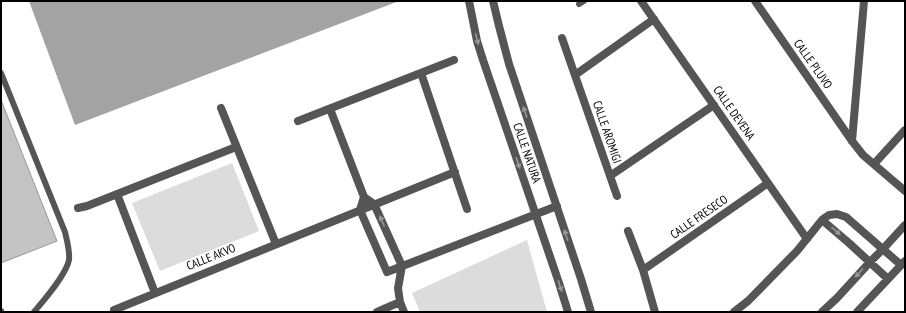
<svg xmlns="http://www.w3.org/2000/svg" width="906" height="313" viewBox="0 0 906 313" font-family="'PT Sans Narrow',sans-serif">
<style>
.green{fill:#dcdcdc}
.water{fill:#a3a3a3}
.building{fill:#c4c4c4;stroke:#999}
.lines{fill:none;stroke-linecap:round;stroke-linejoin:round}
.service{stroke:#555;stroke-width:6}
.minor{stroke:#555;stroke-width:8}
.oneway{fill:#999}
.labels{text-anchor:middle;stroke-width:3.5;stroke-linejoin:round;paint-order:stroke}
.street-label{font-size:12px;fill:#000;stroke:#fff}
</style>
<rect width="100%" height="100%" fill="#fff"/>
<path class="green" d="M232 163 259 231 160 271 132 203Z
M527 240 547 312H420L412 293Z"/>
<path class="water" d="M29 1H399L75 125Z"/>
<path class="building" d="M1 100 57 241 1 263Z"/>
<g class="lines">
<path class="service" d="M579 4 584 1
M1 73 65 232C67 241 70 251 69 260 66 275 44 300 34 312
M1 311V312"/>
<path class="minor" d="M469 1 477 41 483 60 559 283 568 312
M493 1 499 26 509 64 581 279 591 312
M641 1 807 239
M755 1 852 141 863 155 905 191
M562 38 617 196
M421 73 467 209
M575 75 654 19
M221 108 276 244
M330 109 364 197 374 204 402 266 398 288 400 302 404 312
M298 121 454 60
M852 141 864 1
M874 164 905 130
M610 176 714 105
M117 194 155 293
M364 197 360 210 387 272
M78 208 87 206 236 147
M822 220 849 243 888 279
M628 231 643 270 655 312
M643 270 768 183
M387 272 557 206
M114 310 455 172
M377 312 400 302
M734 312 748 301 797 251 822 220 826 217 829 215 837 214 846 217 901 265
M822 312 837 298 870 262 883 249 905 225
M857 312 905 261"/>
</g>
<defs><path id="oneway-solid" d="M-6-.8H1V-3.2L6.5 0L1 3.2V.8H-6Z"/></defs>
<g class="oneway">
<use href="#oneway-solid" transform="translate(477 39) rotate(76)"/>
<use href="#oneway-solid" transform="translate(525 112) rotate(-109)"/>
<use href="#oneway-solid" transform="translate(518 163) rotate(71)"/>
<use href="#oneway-solid" transform="translate(382 221) rotate(-114)"/>
<use href="#oneway-solid" transform="translate(836 231) rotate(41)"/>
<use href="#oneway-solid" transform="translate(566 235) rotate(-108)"/>
<use href="#oneway-solid" transform="translate(859 273) rotate(132)"/>
<use href="#oneway-solid" transform="translate(560 286) rotate(72)"/>
</g>
<g class="labels">
<g class="street-label">
<text transform="translate(813 64) rotate(55)" y="4">CALLE PLUVO</text>
<text transform="translate(734 113) rotate(55)" y="4">CALLE DEVENA</text>
<text transform="translate(607 132) rotate(71)" y="4">CALLE AROMIGI</text>
<text transform="translate(527 153) rotate(71)" y="4">CALLE NATURA</text>
<text transform="translate(699 217) rotate(-35)" y="4">CALLE FRESECO</text>
<text transform="translate(211 257) rotate(-22)" y="4">CALLE AKVO</text>
</g>
</g>
<rect width="906" height="313" fill="none" stroke="#000000" stroke-width="4"/>
</svg>
